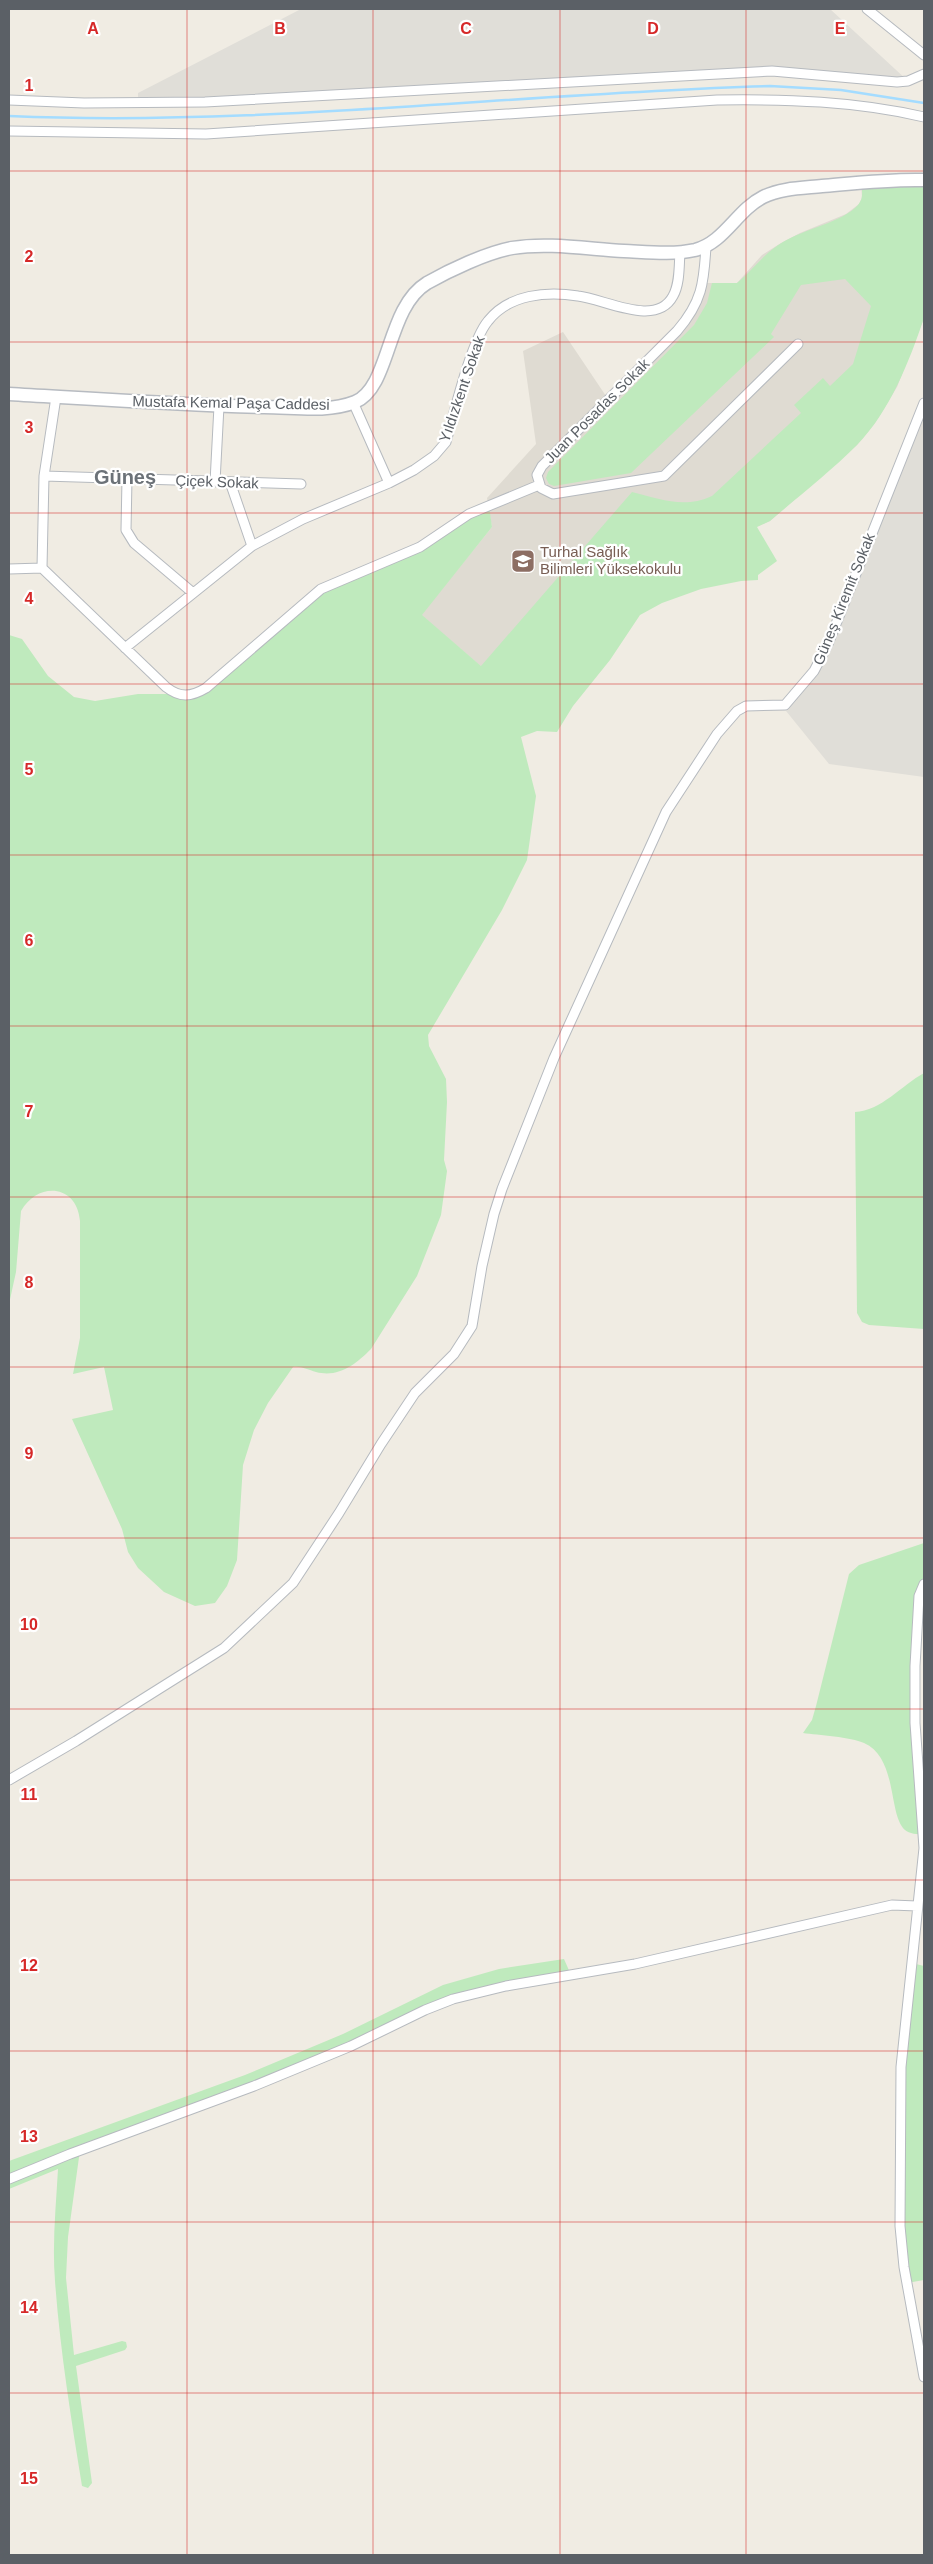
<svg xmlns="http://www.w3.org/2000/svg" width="933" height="2564" viewBox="0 0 933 2564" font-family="Arial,sans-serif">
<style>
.industrial{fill:#e0ded8}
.education{fill:#dfdbd2}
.green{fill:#bfeabd}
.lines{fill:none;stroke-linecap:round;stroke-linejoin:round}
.stream{stroke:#a4dcff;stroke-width:2.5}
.street-casing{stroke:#b6babf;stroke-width:11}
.secondary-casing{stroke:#b7bbc1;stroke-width:15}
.street{stroke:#fff;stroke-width:9}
.secondary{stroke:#fff;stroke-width:12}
.grid{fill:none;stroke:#d62828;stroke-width:1;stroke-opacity:0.55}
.labels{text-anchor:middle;stroke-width:4.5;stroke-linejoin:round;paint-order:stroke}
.street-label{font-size:15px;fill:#5b6066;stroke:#fff}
.education-label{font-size:15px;fill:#785e54;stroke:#fff;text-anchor:start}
.district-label{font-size:20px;font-weight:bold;fill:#6c7278;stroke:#fff}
.grid-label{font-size:16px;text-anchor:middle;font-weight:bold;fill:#d62828;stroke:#fff;stroke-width:4.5;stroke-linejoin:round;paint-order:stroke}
</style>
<rect width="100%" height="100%" fill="#f0ece3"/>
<path class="industrial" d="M301 9H830L908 81 772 71 138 103V93Z
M924 403V777L829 764 782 706 814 671Z"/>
<path class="education" d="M861 182 924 318 897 387 875 423 857 445 770 521 721 542 531 709 421 615 492 527 487 498 536 444 523 351 563 332 608 399 677 331 703 283H737L762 255 781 243 800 233 846 214 859 204 862 198Z"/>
<path class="green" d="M924 180V318C909 362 890 411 857 445 830 472 799 496 770 521L757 527 777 561 758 575V580L741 581 701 589 662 603 640 615 610 660 573 706 557 732 537 731 521 737 536 796 527 860 502 910 428 1035 429 1046 446 1079 447 1102 444 1160 447 1171 441 1215 417 1276 371 1349C356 1364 339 1378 316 1372 308 1370 302 1366 293 1367L268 1403 254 1430 243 1465 237 1560 227 1586 215 1603 195 1606 164 1592 138 1568 128 1552 122 1529 72 1419 113 1410 104 1367 73 1374 80 1338V1221C77 1184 38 1181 21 1211L16 1272 9 1304V635L22 639 48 676 74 697 95 701 138 694H196L313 594 409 552 489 505 492 527 422 615 481 666 632 492C660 499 684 509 712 496L801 413 794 405 823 378 830 386 853 364 871 306 845 279 801 285 771 334 774 337 631 473 554 486 549 484 546 478 548 472 694 325 707 303 712 283H737C754 269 763 254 783 242 804 229 843 222 858 205 864 198 862 190 861 182Z
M924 1073V1329L869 1325 862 1322 857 1313 855 1112C881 1111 902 1085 924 1073Z
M924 1543V1584L915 1666 923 1835C918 1834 909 1834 905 1830 888 1815 898 1758 864 1743 851 1737 818 1735 803 1733L812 1720 816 1706 849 1574 859 1565Z
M564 1959 571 1975 476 1992 384 2031 80 2150 68 2237 66 2278 74 2355 122 2341 126 2342 127 2347 125 2350 76 2366 92 2483 88 2488 82 2486C71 2418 60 2350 55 2281 52 2244 56 2206 58 2169L9 2189V2161L245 2075 343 2034 443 1985 499 1969Z
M912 1963 924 1966V2280L907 2283 904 2267 901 2067Z"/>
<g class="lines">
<path class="stream" d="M9 116C263 127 516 93 770 86L841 90 924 103"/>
<g class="street-casing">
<path id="street" d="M867 9 924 55
M9 100 84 103 205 102 772 71 897 82 908 81 924 74
M9 131 206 134 717 100C786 99 856 101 924 117
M706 246C704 283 702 302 677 331L542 466 537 475 541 488 553 494 664 476 798 344
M56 397 44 476 42 568 166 687C180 698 191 697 206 688L321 589 420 547 469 514 539 485
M353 402 389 483
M44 476 301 484
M127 479 126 530 134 543 193 593
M215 482 219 406
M230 482 252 546
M9 569 42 568
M125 648 252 546 303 519 389 483 414 470 434 456 446 442C454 414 471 341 488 321 509 294 547 291 578 296 605 299 656 328 673 296 680 284 679 265 680 252
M924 1584 919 1596 915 1666V1723L924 1848 901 2067 900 2226 904 2267 924 2377
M9 1780 76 1741 224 1648 293 1583 339 1513 381 1444 415 1393 454 1354 472 1326 482 1266 494 1214 502 1189 554 1058 666 812 717 734 737 711 746 706 785 705 814 671 828 644 924 403
M9 2179 70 2154 254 2086 351 2046 425 2010 453 1999 506 1986 635 1964 892 1905 917 1906"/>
</g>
<g class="secondary-casing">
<path id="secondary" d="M9 394C94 399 179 405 264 407 293 407 327 413 355 402 391 387 386 308 427 283 450 270 486 253 512 248 547 242 588 249 624 251 647 252 672 255 695 250 724 243 737 210 763 197 781 188 803 188 822 186 856 183 890 179 924 180"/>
</g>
<use href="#street" class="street"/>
<use href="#secondary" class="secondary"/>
</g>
<path class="grid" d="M187 9V2555M373 9V2555M560 9V2555M746 9V2555M9 171H924M9 342H924M9 513H924M9 684H924M9 855H924M9 1026H924M9 1197H924M9 1367H924M9 1538H924M9 1709H924M9 1880H924M9 2051H924M9 2222H924M9 2393H924"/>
<defs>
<g id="university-square" transform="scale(1.25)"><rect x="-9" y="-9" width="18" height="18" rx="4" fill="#8d6e63" stroke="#fff"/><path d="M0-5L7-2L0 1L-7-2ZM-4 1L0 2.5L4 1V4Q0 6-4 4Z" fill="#fff"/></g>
</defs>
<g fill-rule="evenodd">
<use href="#university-square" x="523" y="561"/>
</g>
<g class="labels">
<g class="street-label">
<text transform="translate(462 389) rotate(-71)" y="5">Yıldızkent Sokak</text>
<text transform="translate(231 403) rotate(1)" y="5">Mustafa Kemal Paşa Caddesi</text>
<text transform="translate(597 411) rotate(-45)" y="5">Juan Posadas Sokak</text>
<text transform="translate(217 482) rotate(2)" y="5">Çiçek Sokak</text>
<text transform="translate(844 599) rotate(-68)" y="5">Güneş Kiremit Sokak</text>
</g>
<g class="education-label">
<text x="540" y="557">Turhal Sağlık<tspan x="540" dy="17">Bilimleri Yüksekokulu</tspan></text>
</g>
<g class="district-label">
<text x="125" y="484">Güneş</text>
</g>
</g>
<g class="grid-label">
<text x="93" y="34">A</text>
<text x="280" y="34">B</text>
<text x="466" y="34">C</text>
<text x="653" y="34">D</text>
<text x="840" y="34">E</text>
<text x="29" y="91">1</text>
<text x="29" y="262">2</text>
<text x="29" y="433">3</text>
<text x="29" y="604">4</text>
<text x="29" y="775">5</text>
<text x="29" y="946">6</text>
<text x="29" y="1117">7</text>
<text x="29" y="1288">8</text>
<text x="29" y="1459">9</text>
<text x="29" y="1630">10</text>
<text x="29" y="1800">11</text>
<text x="29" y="1971">12</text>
<text x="29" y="2142">13</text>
<text x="29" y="2313">14</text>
<text x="29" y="2484">15</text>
</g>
<rect width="933" height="2564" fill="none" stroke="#5b6066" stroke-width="20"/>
</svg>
